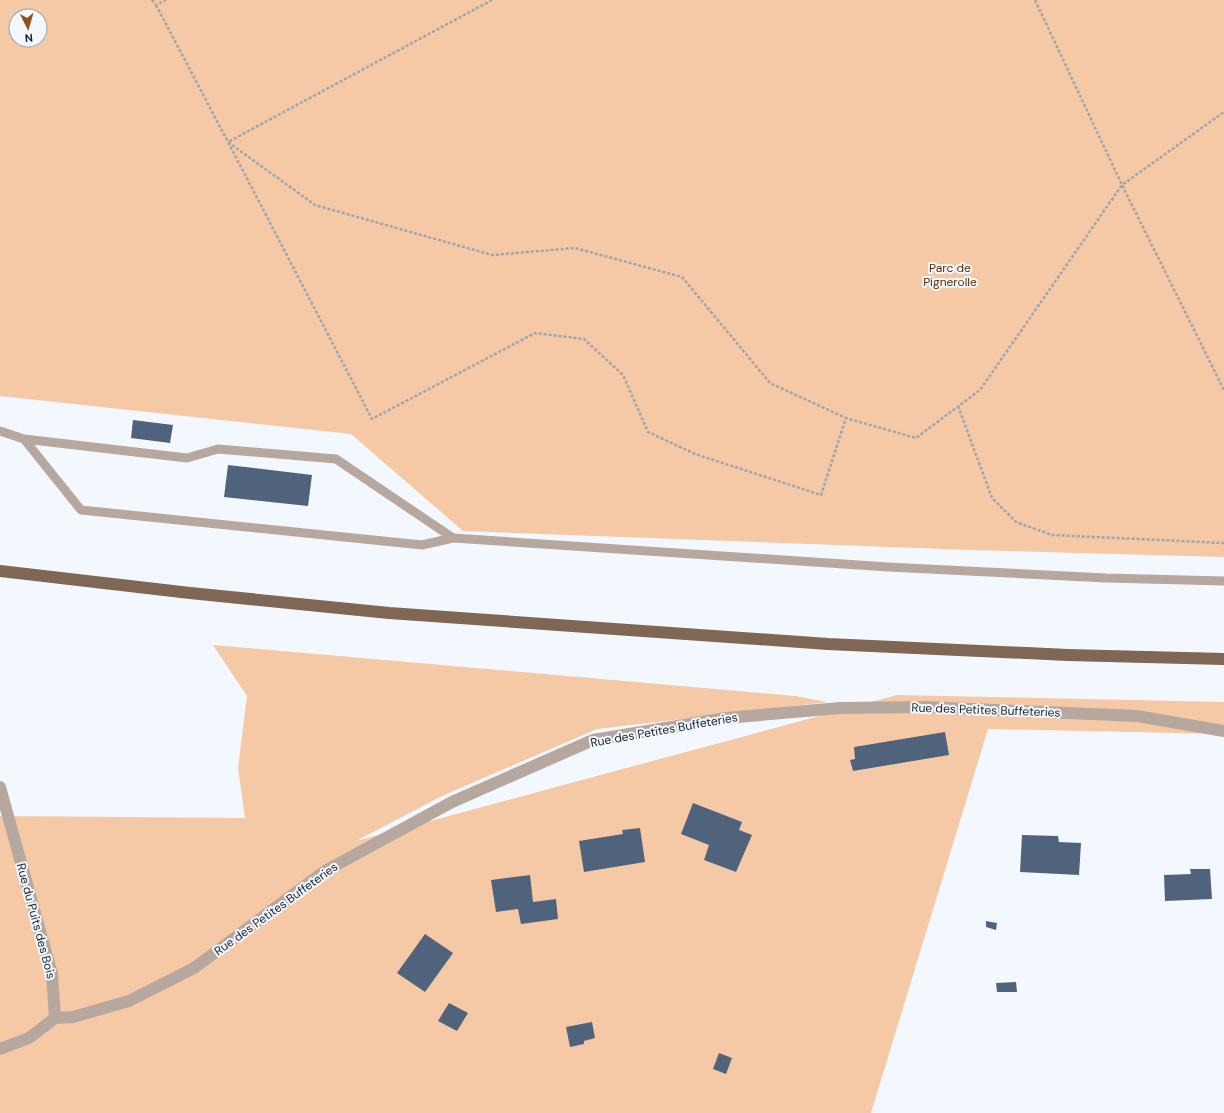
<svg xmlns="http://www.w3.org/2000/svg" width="1224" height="1113" viewBox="0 0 1224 1113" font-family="'DM Sans',sans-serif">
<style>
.green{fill:#f6c9a6;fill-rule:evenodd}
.building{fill:#4f637d}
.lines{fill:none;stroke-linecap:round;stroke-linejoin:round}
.path{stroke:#9ea5ac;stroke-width:2.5;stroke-dasharray:3 2;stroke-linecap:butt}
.lane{stroke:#b6a89e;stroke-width:9}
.street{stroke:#b6a89e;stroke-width:12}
.primary{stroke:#7f6655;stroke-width:12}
.labels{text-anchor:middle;stroke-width:4;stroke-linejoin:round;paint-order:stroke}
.park-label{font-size:12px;fill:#582d01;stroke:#f3f8fe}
.street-label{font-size:12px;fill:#161f29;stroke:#f3f8fe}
</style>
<rect width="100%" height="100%" fill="#f3f8fe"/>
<path class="green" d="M0 0H1224V557L971 550 463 531 351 434 0 396ZM16 16H40V40H16Z
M213 645 795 696 827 702 597 729 442 796 356 841 897 695 1224 702V734L988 729 871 1113H0V816L245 818 238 768 247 696Z"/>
<path class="building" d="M133 420 173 425 170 443 131 438Z
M228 465 312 475 308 506 224 497Z
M945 732 949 755 853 771 850 760 855 759 854 747Z
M693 803 742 822 739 830 752 835 736 872 704 860 709 845 681 834Z
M640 828 645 862 584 872 579 841 623 834 622 830Z
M1022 835 1058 836 1059 842 1081 843 1079 875 1020 872Z
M1190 869H1210L1212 899 1165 901 1164 875 1191 874Z
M530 875 533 902 556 899 558 919 521 924 518 909 496 912 491 880Z
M986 921 997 923 996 930 986 927Z
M425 934 453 953 425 992 397 973Z
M1016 982 1017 992H997L996 983Z
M449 1003 468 1013 457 1031 438 1021Z
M592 1022 595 1038 584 1041V1044L570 1047 566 1027Z
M719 1053 732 1058 726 1074 713 1069Z"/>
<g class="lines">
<path class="path" d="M152 0 156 5 166 0
M492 0 228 142 372 419 535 333 584 339 623 375 648 432 695 454 821 495 846 418 916 438 980 390 1122 185 1224 112
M1035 0 1122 185 1224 390
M156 5 228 142 315 205 492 255 575 248 682 277 770 383 846 418
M958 406 992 498 1016 522 1052 535 1224 543"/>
<path class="lane" d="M0 431 24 439 187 458 218 449 336 459 453 538 888 567 1106 578 1224 581
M24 439 81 510 422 545 453 538"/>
<path class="street" d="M0 787 52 974 55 1018
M55 1018 73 1017 129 1001 194 968 325 871 452 802 593 740 726 718 840 708 927 707 1137 716 1224 731
M0 1049 29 1038 55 1018"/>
<path class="primary" d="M0 571 190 593 389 613 828 644 1068 655 1224 659"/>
</g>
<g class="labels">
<g class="park-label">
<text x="950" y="272">Parc de<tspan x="950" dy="14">Pignerolle</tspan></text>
</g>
<g class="street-label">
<text transform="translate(986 710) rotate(2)" y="4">Rue des Petites Buffeteries</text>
<text transform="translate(664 730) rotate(-10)" y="4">Rue des Petites Buffeteries</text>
<text transform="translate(276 909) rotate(-36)" y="4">Rue des Petites Buffeteries</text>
<text transform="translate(36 921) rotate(75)" y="4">Rue du Puits des Bois</text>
</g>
</g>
<g transform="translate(28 28) rotate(175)"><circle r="19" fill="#f3f8fe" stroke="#9ba1a9"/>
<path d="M0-3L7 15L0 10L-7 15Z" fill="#915218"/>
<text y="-6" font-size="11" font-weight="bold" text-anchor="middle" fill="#161f29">N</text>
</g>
</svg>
